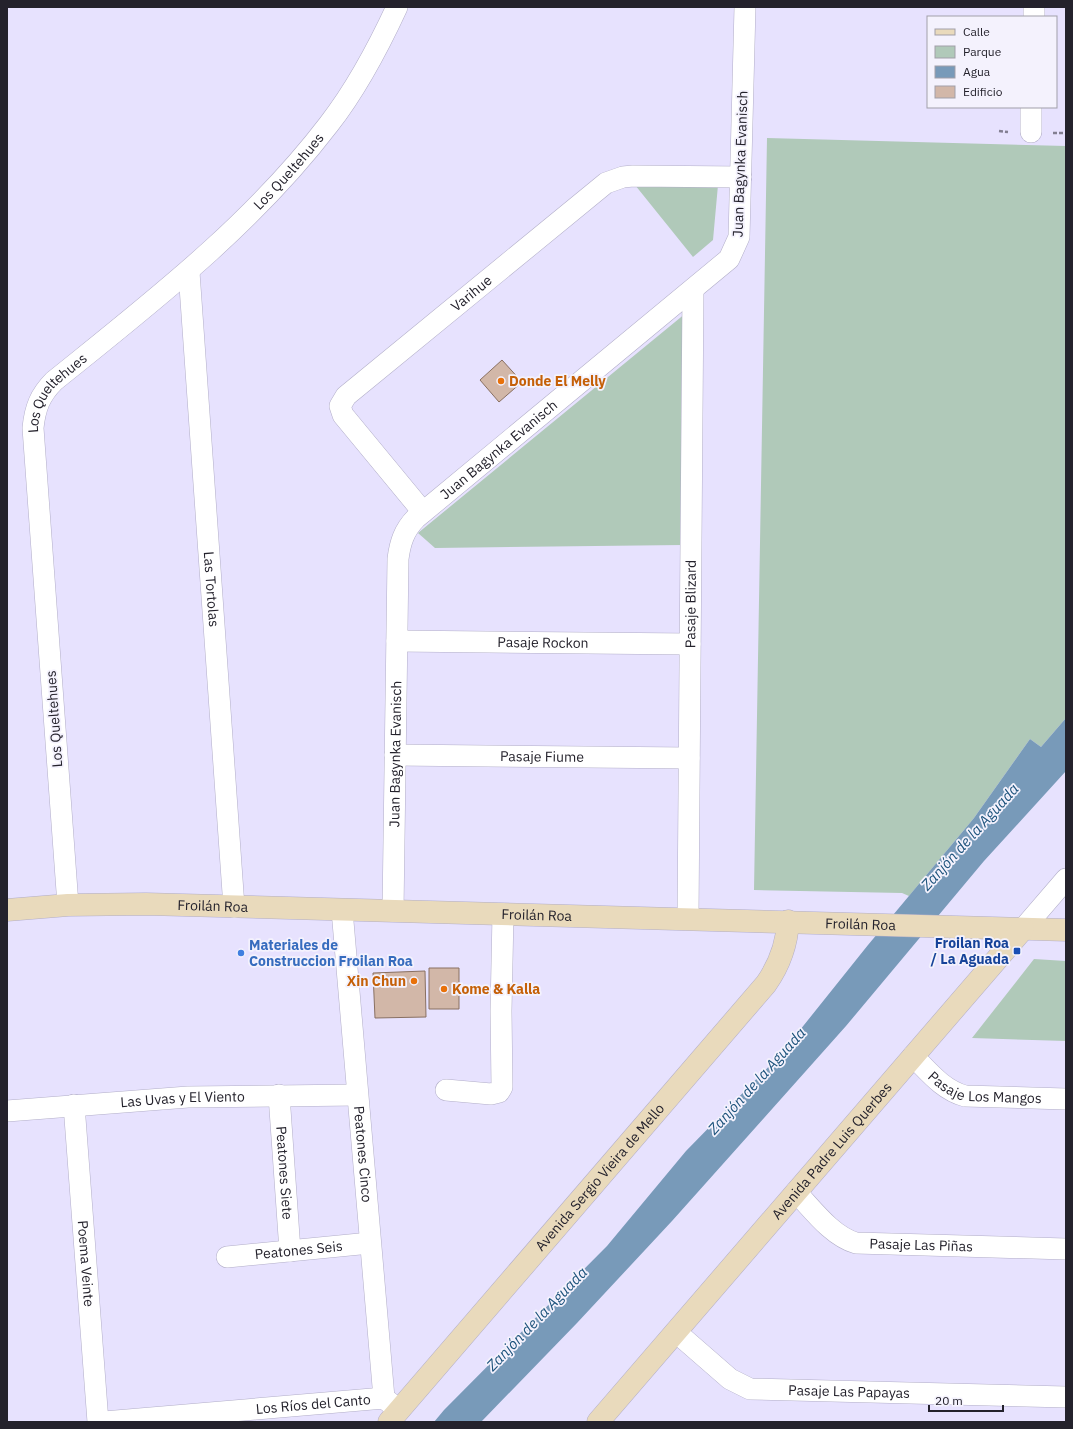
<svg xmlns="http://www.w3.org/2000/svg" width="1073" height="1429" viewBox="0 0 1073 1429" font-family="'IBM Plex Sans',sans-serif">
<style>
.green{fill:#b0c9b9}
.water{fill:#789ab9}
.building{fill:#d2b7a8;stroke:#897062}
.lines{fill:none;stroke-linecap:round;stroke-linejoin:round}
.minor-casing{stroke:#b2aec8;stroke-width:22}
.secondary-casing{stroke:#b2aec8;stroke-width:23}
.path{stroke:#837f92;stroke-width:2.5;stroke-dasharray:4 2;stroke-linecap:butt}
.minor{stroke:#fff;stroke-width:21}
.secondary{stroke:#e9dabc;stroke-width:22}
.food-dot{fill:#e8710a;stroke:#f4f2fd;stroke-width:1.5}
.transit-dot{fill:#1a4fb4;stroke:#f4f2fd;stroke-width:1.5}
.shop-dot{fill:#3f7fe0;stroke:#f4f2fd;stroke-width:1.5}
.labels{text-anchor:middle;stroke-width:3.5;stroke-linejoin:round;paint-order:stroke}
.street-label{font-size:14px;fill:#24222c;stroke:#f4f2fd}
.food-label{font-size:14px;font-weight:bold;fill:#c56008;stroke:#f4f2fd;text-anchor:start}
.transit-label{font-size:14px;font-weight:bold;fill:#164399;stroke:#f4f2fd;text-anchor:end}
.shop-label{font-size:14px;font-weight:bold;fill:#366cbe;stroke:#f4f2fd;text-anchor:start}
.water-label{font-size:15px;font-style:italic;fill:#1d537c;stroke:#f4f2fd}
</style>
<rect width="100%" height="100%" fill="#e7e2fe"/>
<path class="green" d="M767 138 1066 146V718L1041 747 1030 739 974 818 909 896 902 893 754 890Z
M635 185H718L713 240 693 257Z
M686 313 682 545 435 548 418 533Z
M1034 959 1066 961V1041L972 1038Z"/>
<path class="water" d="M1066 718V771L984 861 846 1026 672 1221 577 1323 481 1422H434L444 1410 607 1246 686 1151 780 1055 868 945 974 818 1030 739 1041 747Z"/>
<path class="building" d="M502 360 522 382 499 402 480 380Z
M429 968H459V1009H429Z
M425 971 426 1017 375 1018 373 973Z"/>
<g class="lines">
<g class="minor-casing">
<g id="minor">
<path d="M1034 17V7"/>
<path d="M1031 132V107"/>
<path id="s1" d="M189 272 234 907"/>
<path id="s2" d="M423 512 343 415 340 406 346 396 606 183 623 177 633 176 741 177"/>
<path id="s3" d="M397 641 690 644"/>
<path id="s4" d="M395 755 689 758"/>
<path id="s5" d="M68 905 33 428C35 408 40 395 54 381 152 302 252 225 329 124 357 88 378 48 397 7"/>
<path id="s6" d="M342 910 384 1398"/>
<path id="s7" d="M393 911 398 559C400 543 404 530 416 518L729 259 739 237 745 7"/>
<path id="s8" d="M688 918 693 290"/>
<path d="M1023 929 1066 879"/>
<path id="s9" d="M913 1056C929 1072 943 1090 965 1096L1066 1099"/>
<path d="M446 1090 491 1094 499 1092 502 1087 501 1011 503 914"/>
<path id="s10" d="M279 1095 290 1251"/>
<path id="s11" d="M74 1105 98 1422"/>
<path id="s12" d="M7 1111 188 1097 357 1095"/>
<path id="s13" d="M796 1192C813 1210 832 1236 856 1243L1066 1249"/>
<path id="s14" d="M227 1257 370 1243"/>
<path id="s15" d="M676 1332 730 1379 750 1389 1066 1397"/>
<path id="s16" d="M104 1422 384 1398 395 1407"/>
</g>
</g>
<g class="secondary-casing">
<g id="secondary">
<path id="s17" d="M7 910 68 905 146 904 1066 930"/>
<path id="s18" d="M389 1422 766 984C780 964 787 945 788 921"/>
<path id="s19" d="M598 1422 1023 929"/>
</g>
</g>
<path class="path" d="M999 131 1008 132
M1053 133H1064"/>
<use href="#minor" class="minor"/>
<use href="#secondary" class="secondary"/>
</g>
<g class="food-dot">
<circle cx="501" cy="381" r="4"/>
<circle cx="414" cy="981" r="4"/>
<circle cx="444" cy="989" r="4"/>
</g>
<rect class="transit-dot" x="1013" y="947" width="8" height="8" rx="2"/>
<circle class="shop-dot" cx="241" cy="953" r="4"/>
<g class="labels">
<g class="street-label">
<text transform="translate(740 164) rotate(-88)" y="5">Juan Bagynka Evanisch</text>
<text dy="5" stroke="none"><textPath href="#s5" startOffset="846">Los Queltehues</textPath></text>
<text dy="5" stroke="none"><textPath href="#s2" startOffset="309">Varihue</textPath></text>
<text dy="5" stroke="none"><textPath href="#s5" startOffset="522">Los Queltehues</textPath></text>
<text dy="5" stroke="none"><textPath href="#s7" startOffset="505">Juan Bagynka Evanisch</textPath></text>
<text dy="5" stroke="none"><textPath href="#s1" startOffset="318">Las Tortolas</textPath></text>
<text dy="5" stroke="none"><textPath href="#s8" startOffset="314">Pasaje Blizard</textPath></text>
<text dy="5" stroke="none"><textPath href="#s3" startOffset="146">Pasaje Rockon</textPath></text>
<text transform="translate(54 719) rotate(-94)" y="5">Los Queltehues</text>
<text dy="5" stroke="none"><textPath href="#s7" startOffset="157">Juan Bagynka Evanisch</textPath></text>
<text dy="5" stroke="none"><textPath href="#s4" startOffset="147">Pasaje Fiume</textPath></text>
<text dy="5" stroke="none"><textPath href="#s17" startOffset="206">Froilán Roa</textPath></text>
<text dy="5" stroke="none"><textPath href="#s17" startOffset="530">Froilán Roa</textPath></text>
<text dy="5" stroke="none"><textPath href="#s17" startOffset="854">Froilán Roa</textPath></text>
<text dy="5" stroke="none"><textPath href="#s9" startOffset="84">Pasaje Los Mangos</textPath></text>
<text dy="5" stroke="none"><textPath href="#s12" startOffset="176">Las Uvas y El Viento</textPath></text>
<text dy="5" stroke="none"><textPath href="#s19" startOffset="358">Avenida Padre Luis Querbes</textPath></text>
<text dy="5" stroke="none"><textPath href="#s6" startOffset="245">Peatones Cinco</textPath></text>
<text dy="5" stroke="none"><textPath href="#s10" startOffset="78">Peatones Siete</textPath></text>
<text dy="5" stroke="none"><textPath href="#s18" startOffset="323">Avenida Sergio Vieira de Mello</textPath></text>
<text dy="5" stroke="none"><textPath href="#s13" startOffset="145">Pasaje Las Piñas</textPath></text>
<text dy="5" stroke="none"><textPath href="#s14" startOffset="72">Peatones Seis</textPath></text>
<text dy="5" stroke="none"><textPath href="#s11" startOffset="159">Poema Veinte</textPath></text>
<text dy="5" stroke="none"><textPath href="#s15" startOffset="193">Pasaje Las Papayas</textPath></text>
<text dy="5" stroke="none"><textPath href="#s16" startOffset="210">Los Ríos del Canto</textPath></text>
</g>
<g class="food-label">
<text x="509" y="386">Donde El Melly</text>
<text x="406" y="986" text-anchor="end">Xin Chun</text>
<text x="452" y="994">Kome &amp; Kalla</text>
</g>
<g class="transit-label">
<text x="1009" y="948">Froilan Roa<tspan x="1009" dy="16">/ La Aguada</tspan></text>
</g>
<g class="shop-label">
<text x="249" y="950">Materiales de<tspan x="249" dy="16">Construccion Froilan Roa</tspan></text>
</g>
<g class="water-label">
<text transform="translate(970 837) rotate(-48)" y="5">Zanjón de la Aguada</text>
<text transform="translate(757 1081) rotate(-48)" y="5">Zanjón de la Aguada</text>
<text transform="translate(537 1319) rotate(-46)" y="5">Zanjón de la Aguada</text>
</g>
</g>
<rect width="1073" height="1429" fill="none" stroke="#24222c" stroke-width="16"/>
<rect x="927" y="16" width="130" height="92" fill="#f4f2fd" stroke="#a19fa9"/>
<rect x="935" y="29" width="20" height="6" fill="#e9dabc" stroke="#a19fa9"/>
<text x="963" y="36" font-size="12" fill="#24222c">Calle</text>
<rect x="935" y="46" width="20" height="12" fill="#b0c9b9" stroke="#a19fa9"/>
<text x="963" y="56" font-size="12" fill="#24222c">Parque</text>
<rect x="935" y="66" width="20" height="12" fill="#789ab9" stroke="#a19fa9"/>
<text x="963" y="76" font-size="12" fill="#24222c">Agua</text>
<rect x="935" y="86" width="20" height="12" fill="#d2b7a8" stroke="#a19fa9"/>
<text x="963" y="96" font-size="12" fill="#24222c">Edificio</text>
<path d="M929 1405v6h74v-6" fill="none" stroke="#24222c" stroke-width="2"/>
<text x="935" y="1405" font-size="12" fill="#24222c" stroke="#f4f2fd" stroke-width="3" paint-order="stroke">20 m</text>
</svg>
